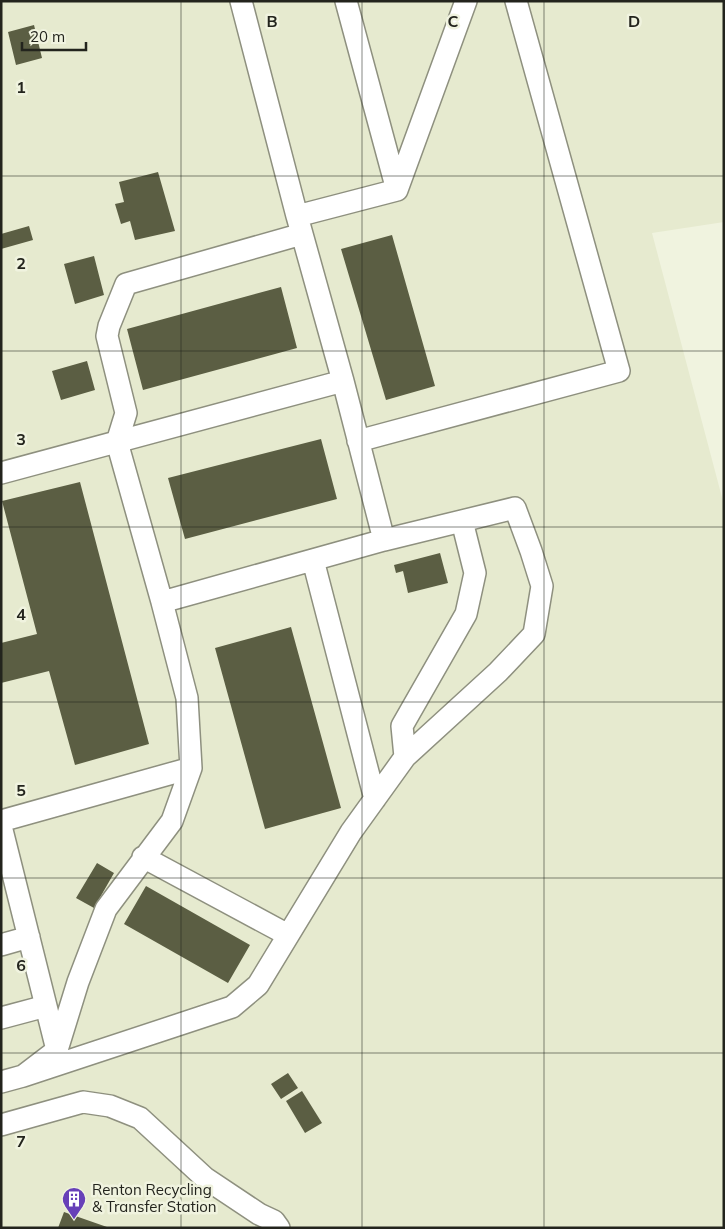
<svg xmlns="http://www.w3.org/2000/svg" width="725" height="1229" viewBox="0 0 725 1229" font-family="Mulish,sans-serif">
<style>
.built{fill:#e6eacf}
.building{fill:#5b5e43}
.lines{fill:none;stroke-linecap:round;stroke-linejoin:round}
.minor-casing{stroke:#8e907f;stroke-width:24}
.minor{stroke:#fff;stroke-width:21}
.grid{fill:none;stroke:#23241d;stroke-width:1;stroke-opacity:0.55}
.labels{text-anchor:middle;stroke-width:5;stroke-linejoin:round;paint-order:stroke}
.poi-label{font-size:15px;fill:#23241d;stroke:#f0f3df;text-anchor:start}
.grid-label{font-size:16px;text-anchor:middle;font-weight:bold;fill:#23241d;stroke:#f0f3df;stroke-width:5;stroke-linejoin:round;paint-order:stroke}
</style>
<rect width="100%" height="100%" fill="#f0f3df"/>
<path class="built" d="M1 1H724V222L652 233 724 505V1228H1Z"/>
<path class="building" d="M34 25 42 58 16 65 8 32Z
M158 172 175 231 135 240 130 221 121 224 115 204 124 202 119 182Z
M29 226 33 240 1 249V234Z
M392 235 435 386 386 400 341 249Z
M94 256 104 295 75 304 64 264Z
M281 287 297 348 143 390 127 329Z
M87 361 95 390 61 400 52 371Z
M321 439 337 499 185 539 168 478Z
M80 482 149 744 75 765 49 671 1 683V643L37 634 2 501Z
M440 553 448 583 408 593 403 571 396 573 394 565Z
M291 627 341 808 265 829 215 648Z
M97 863 114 873 94 908 76 898Z
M146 886 250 945 228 983 124 924Z
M288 1073 298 1088 281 1099 271 1084Z
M302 1091 322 1123 305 1133 286 1101Z
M64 1212 107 1227V1228H58Z"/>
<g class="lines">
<g class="minor-casing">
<path id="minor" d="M241 1 297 216
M346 1 397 190
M302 234 126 284 109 326 107 336 126 413 117 442 162 602 384 540
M358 441 619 371 516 1
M1 473 343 381 297 216 397 190 466 1
M313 560 375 799
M405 757 402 726 466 614 475 573 462 521
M1 821 191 768 187 698 162 602
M1 826 57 1050 23 1076 1 1082
M143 857 288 935
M1 945 29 937
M1 1018 46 1006
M57 1050 78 982 106 909 172 821 191 768
M23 1076 232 1007 258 985 351 832 405 757 498 672 534 634 542 586 531 551 515 508 384 540 343 381
M1 1125 83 1102 110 1106 140 1118 205 1178 259 1214 274 1221 279 1228"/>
</g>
<use href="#minor" class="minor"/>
</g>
<path class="grid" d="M181 1V1228M362 1V1228M544 1V1228M1 176H724M1 351H724M1 527H724M1 702H724M1 878H724M1 1053H724"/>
<defs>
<g id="building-pin" transform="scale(1.25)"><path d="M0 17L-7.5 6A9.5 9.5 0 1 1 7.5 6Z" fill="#6740b8" stroke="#f0f3df"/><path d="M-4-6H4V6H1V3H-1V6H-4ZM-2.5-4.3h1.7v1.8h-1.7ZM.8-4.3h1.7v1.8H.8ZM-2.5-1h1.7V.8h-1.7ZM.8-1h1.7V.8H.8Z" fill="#fff"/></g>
</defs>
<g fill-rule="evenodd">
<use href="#building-pin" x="74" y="1199"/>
</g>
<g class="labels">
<g class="poi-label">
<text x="92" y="1195">Renton Recycling<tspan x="92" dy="17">&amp; Transfer Station</tspan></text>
</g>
</g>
<g class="grid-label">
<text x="272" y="27">B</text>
<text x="453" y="27">C</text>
<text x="634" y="27">D</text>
<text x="21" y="93">1</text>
<text x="21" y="269">2</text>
<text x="21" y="445">3</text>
<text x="21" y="620">4</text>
<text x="21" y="796">5</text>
<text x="21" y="971">6</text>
<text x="21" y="1147">7</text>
</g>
<rect width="725" height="1229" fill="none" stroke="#23241d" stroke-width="5"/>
<path d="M22 42v8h64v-8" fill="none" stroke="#23241d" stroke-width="2.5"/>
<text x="30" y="42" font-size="15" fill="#23241d" stroke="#f0f3df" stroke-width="4" paint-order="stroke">20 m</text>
</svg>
